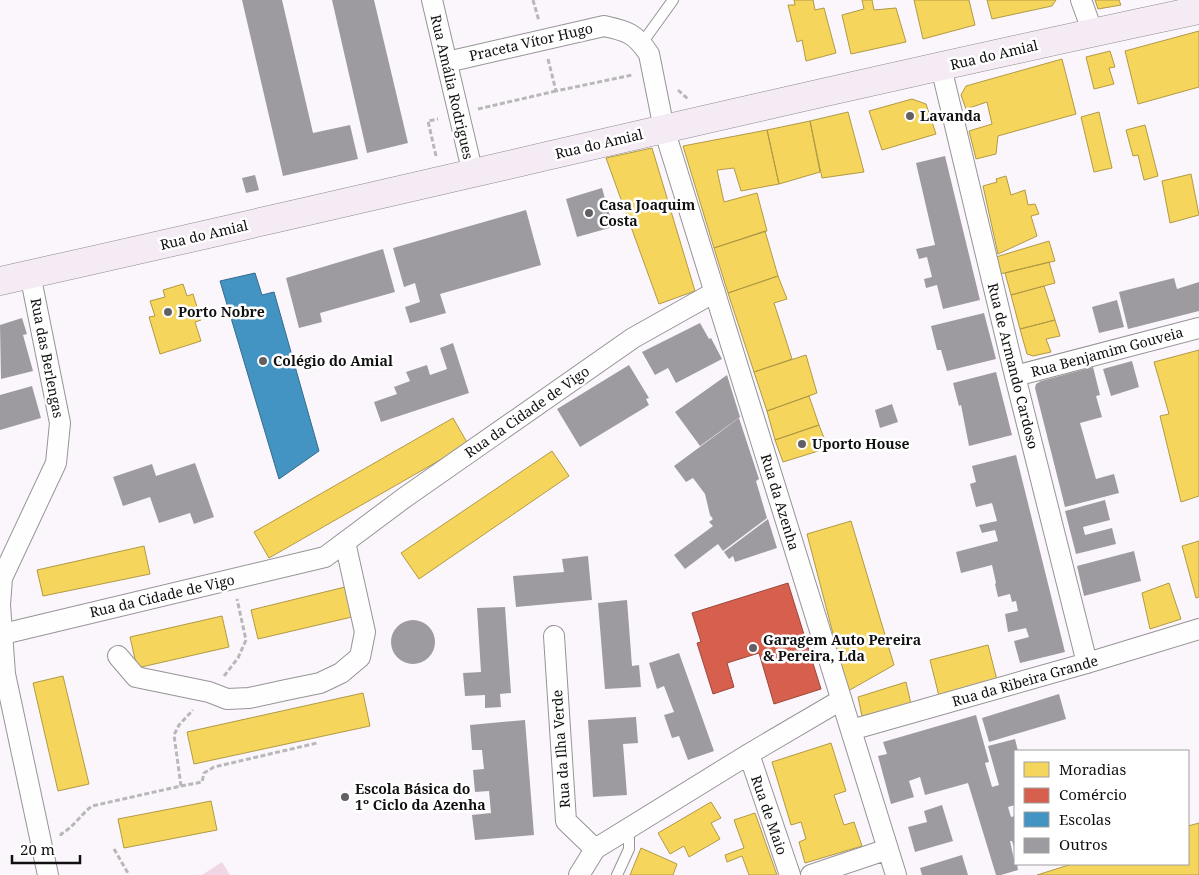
<svg xmlns="http://www.w3.org/2000/svg" width="1199" height="875" viewBox="0 0 1199 875" font-family="'Noto Serif',serif">
<style>
.green{fill:#f1d7e5}
.homes{fill:#f6d55c;stroke:#b19a45}
.shops{fill:#d6604d;stroke:#9b483b}
.schools{fill:#4393c3;stroke:#346c8d}
.building{fill:#9e9ba0}
.lines{fill:none;stroke-linecap:round;stroke-linejoin:round}
.lane-casing{stroke:#969496;stroke-width:12}
.street-casing{stroke:#969496;stroke-width:22}
.secondary-casing{stroke:#8c8a8d;stroke-width:29}
.path{stroke:#b9b8b9;stroke-width:3;stroke-dasharray:5 2.5;stroke-linecap:butt}
.lane{stroke:#fefeff;stroke-width:10}
.street{stroke:#fefeff;stroke-width:20}
.secondary{stroke:#f4ebf5;stroke-width:28}
.poi-dot{fill:#626063;stroke:#fff;stroke-width:2}
.labels{text-anchor:middle;stroke-width:5;stroke-linejoin:round;paint-order:stroke}
.street-label{font-size:14px;fill:#101010;stroke:#fff}
.poi-label{font-size:14px;font-weight:bold;fill:#101010;stroke:#fff;text-anchor:start}
</style>
<rect width="100%" height="100%" fill="#fbf6fc"/>
<path class="green" d="M222 862 230 875H202Z"/>
<path class="homes" d="M794 0H813L815 10 824 8 836 53 806 61 802 40 797 42 788 5H795Z
M862 0H872L874 10 896 8 906 42 851 54 842 15 864 9Z
M914 0H969L975 25 923 39Z
M987 0H1056L1052 6 992 19Z
M1095 0H1119L1121 5 1098 9Z
M1199 31V87L1138 104 1125 51Z
M1110 51 1115 67 1109 68 1114 84 1094 89 1086 57Z
M1062 59 1076 114 998 136 996 154 976 159 969 131 992 124 987 102 966 109 961 95 966 86Z
M912 99 926 104 936 134 882 150 869 111Z
M848 112 864 172 822 178 810 121Z
M1099 112 1112 168 1094 172 1081 117Z
M810 121 820 172 779 184 767 130Z
M1145 125 1158 176 1144 180 1138 155 1133 156 1126 130Z
M767 130 779 184 741 191 734 168 717 170 724 202 757 193 767 231 714 248 683 146Z
M652 148 695 291 659 304 606 158Z
M1191 174 1199 215 1170 223 1162 181Z
M1006 176 1011 195 1025 190 1028 205 1035 204 1039 214 1031 216 1037 236 998 254 983 186 997 182 996 179Z
M765 231 778 276 728 293 714 248Z
M1049 241 1055 261 1000 274 996 257Z
M1049 262 1055 283 1011 295 1005 273Z
M778 276 787 299 774 303 792 359 754 372 728 293Z
M183 284 187 296 193 294 201 320 195 322 201 341 160 354 149 317 155 316 150 301 165 297 163 290Z
M1044 286 1055 320 1020 329 1011 295Z
M1055 320 1060 336 1046 339 1051 352 1033 356 1027 354 1020 329Z
M1199 350V496L1181 502 1160 416 1169 414 1154 362Z
M806 355 817 393 767 411 754 372Z
M809 396 819 425 775 440 767 411Z
M453 418 468 444 269 558 254 532Z
M819 425 828 448 783 462 775 440Z
M552 451 569 476 419 579 401 553Z
M851 521 894 665 848 691 807 534Z
M1199 541V597L1196 598 1182 546Z
M144 546 150 574 43 596 37 570Z
M1169 583 1181 619 1150 629 1142 593Z
M345 587 352 617 258 639 251 610Z
M222 616 229 647 137 668 130 637Z
M988 645 997 680 939 696 930 660Z
M63 676 89 784 58 791 33 683Z
M906 682 911 704 862 716 858 697Z
M363 693 370 726 194 764 187 732Z
M831 743 846 791 834 795 844 825 854 822 862 846 805 863 799 842 806 839 801 822 791 825 772 762Z
M211 801 217 830 124 848 118 819Z
M711 802 721 818 711 823 720 839 689 857 684 846 670 854 658 833Z
M755 813 777 875H749L742 856 727 862 725 855 744 848 734 820Z
M1199 823V875H1037L1072 864H1188V826Z
M641 848 677 864 673 875H630Z"/>
<path class="shops" d="M788 583 821 689 774 704 759 653 727 663 734 687 713 694 697 643 701 642 692 613Z"/>
<path class="schools" d="M255 273 262 295 274 292 319 451 279 479 220 281Z"/>
<path class="building" d="M242 0H282L313 133 350 125 358 159 283 176Z
M332 0H374L408 143 367 153Z
M945 156 980 300 943 309 937 285 926 288 924 279 932 277 927 257 919 259 916 249 935 245 916 163Z
M255 175 259 190 246 193 242 178Z
M602 188 613 227 577 237 566 199Z
M526 210 541 265 440 294 446 313 410 323 405 307 420 302 415 283 404 287 393 248Z
M383 249 395 292 320 313 322 322 299 328 286 278Z
M1174 278 1177 289 1199 282V311L1128 329 1119 292Z
M1117 300 1124 327 1099 333 1092 307Z
M984 313 996 359 947 371 941 350H937L931 326Z
M22 318 27 334 23 335 33 371 1 379 0 325Z
M700 323 709 339 711 338 722 359 676 383 668 368 655 375 642 352Z
M453 343 469 393 381 422 374 402 397 394 394 387 410 381 406 372 427 365 430 375 447 369 440 348Z
M1132 361 1139 387 1111 396 1103 369Z
M629 365 649 398 646 399 649 405 580 447 557 409Z
M1093 367 1100 395 1096 396 1102 417 1080 423 1096 479 1114 474 1119 493 1065 507 1035 388 1036 384 1041 381Z
M996 372 1012 435 969 446 961 405 959 406 953 383Z
M727 375 740 417 700 446 675 412Z
M32 386 41 418 0 430V395Z
M892 404 898 422 880 428 875 410Z
M739 418 759 479 756 481 767 518 723 551 718 544 685 569 674 555 713 526 709 522 713 519 710 515 705 494 693 478 686 482 674 466Z
M1016 455 1065 652 1020 663 1014 641 1029 637 1026 628 1008 632 1005 614 1018 611 1016 601 1012 602 1010 594 998 597 995 584 996 583 992 565 961 573 956 552 998 541 995 530 982 533 979 525 997 521 992 503 976 507 970 484 976 482 972 466Z
M195 463 214 517 194 524 190 513 159 523 150 497 123 506 113 477 152 464 156 476Z
M1105 500 1110 520 1083 527 1085 535 1112 528 1116 544 1076 554 1065 511Z
M768 519 777 548 735 562 733 556 729 559 724 552Z
M1134 551 1141 581 1084 596 1077 566Z
M588 556 592 600 516 607 513 576 564 572 562 559Z
M627 600 632 666 639 665 641 687 605 689 598 603Z
M505 607 511 693 500 694 501 707 485 708V695L465 696 463 673 481 672 477 608Z
M391 642a22 22 0 1 1 44 0a22 22 0 1 1-44 0Z
M679 653 714 751 688 760 679 736 672 738 664 715 674 712 664 686 657 689 649 663Z
M1059 694 1066 719 989 742 982 718Z
M976 715 989 762 985 763 992 787 999 785 988 746 1015 739 1018 751H1015V805L1008 807 1011 817 1015 816V851L1012 841H1010L1015 864H1017L1018 870 1001 875H996L968 783 925 795 920 777 909 781 914 797 891 804 878 756 887 754 883 742Z
M636 717 638 743 623 744 627 795 593 797 588 720Z
M525 720 534 835 475 840 472 815 491 813 489 791 475 792 473 770 484 769 482 750H472L470 725Z
M942 805 953 841 915 852 908 827 927 822 924 811Z
M962 855 968 875H922L920 868Z"/>
<g class="lines">
<g class="lane-casing">
<path id="lane" d="M642 43 673 0
M617 875 629 849V829"/>
</g>
<g class="street-casing">
<path id="street" d="M432 0 473 174
M1081 0 1093 33
M447 62 604 26C627 31 635 33 649 54L664 129 896 875
M941 67 1015 376 1087 663
M30 274 60 423 56 463 2 578 0 605 5 674 48 875
M1015 376 1199 328
M3 634 325 557 404 498 633 338 715 292
M554 636 566 821 595 849
M118 656 136 677 209 692 227 699 249 698 286 690 320 683 341 673 360 657 365 632 345 542
M851 730 1087 663 1199 629
M749 754 790 875
M579 875 595 849 749 754 841 700
M811 875 888 849"/>
</g>
<g class="secondary-casing">
<path id="secondary" d="M0 281C400 192 798 95 1199 10"/>
</g>
<path class="path" d="M533 0 539 21
M548 59 556 91 632 75
M678 90 688 99
M478 109 556 91
M436 156 428 121 438 119
M224 676 238 658 246 640 237 599
M181 786 202 782 204 773 214 767 317 743
M61 836V834C74 827 81 814 92 806L181 786 174 735 179 725 193 710
M114 849 129 875"/>
<use href="#lane" class="lane"/>
<use href="#street" class="street"/>
<use href="#secondary" class="secondary"/>
</g>
<g class="poi-dot">
<circle cx="910" cy="116" r="5"/>
<circle cx="589" cy="213" r="5"/>
<circle cx="168" cy="312" r="5"/>
<circle cx="263" cy="361" r="5"/>
<circle cx="802" cy="444" r="5"/>
<circle cx="753" cy="648" r="5"/>
<circle cx="345" cy="797" r="5"/>
</g>
<g class="labels">
<g class="street-label">
<text transform="translate(531 42) rotate(-13)" y="5">Praceta Vítor Hugo</text>
<text transform="translate(994 55) rotate(-13)" y="5">Rua do Amial</text>
<text transform="translate(452 87) rotate(77)" y="5">Rua Amália Rodrigues</text>
<text transform="translate(599 144) rotate(-13)" y="5">Rua do Amial</text>
<text transform="translate(204 235) rotate(-13)" y="5">Rua do Amial</text>
<text transform="translate(1107 352) rotate(-15)" y="5">Rua Benjamim Gouveia</text>
<text transform="translate(47 358) rotate(79)" y="5">Rua das Berlengas</text>
<text transform="translate(1013 366) rotate(76)" y="5">Rua de Armando Cardoso</text>
<text transform="translate(527 412) rotate(-35)" y="5">Rua da Cidade de Vigo</text>
<text transform="translate(780 502) rotate(73)" y="5">Rua da Azenha</text>
<text transform="translate(162 596) rotate(-13)" y="5">Rua da Cidade de Vigo</text>
<text transform="translate(1025 681) rotate(-16)" y="5">Rua da Ribeira Grande</text>
<text transform="translate(561 749) rotate(-94)" y="5">Rua da Ilha Verde</text>
<text transform="translate(769 815) rotate(71)" y="5">Rua de Maio</text>
</g>
<g class="poi-label">
<text x="920" y="121">Lavanda</text>
<text x="599" y="210">Casa Joaquim<tspan x="599" dy="16">Costa</tspan></text>
<text x="178" y="317">Porto Nobre</text>
<text x="273" y="366">Colégio do Amial</text>
<text x="812" y="449">Uporto House</text>
<text x="763" y="645">Garagem Auto Pereira<tspan x="763" dy="16">&amp; Pereira, Lda</tspan></text>
<text x="355" y="794">Escola Básica do<tspan x="355" dy="16">1º Ciclo da Azenha</tspan></text>
</g>
</g>
<rect x="1014" y="750" width="175" height="115" fill="#ffffff" stroke="#9f9f9f"/>
<rect x="1024" y="762" width="25" height="15" fill="#f6d55c" stroke="#9f9f9f"/>
<text x="1059" y="775" font-size="15" fill="#101010">Moradias</text>
<rect x="1024" y="788" width="25" height="15" fill="#d6604d" stroke="#9f9f9f"/>
<text x="1059" y="800" font-size="15" fill="#101010">Comércio</text>
<rect x="1024" y="812" width="25" height="15" fill="#4393c3" stroke="#9f9f9f"/>
<text x="1059" y="825" font-size="15" fill="#101010">Escolas</text>
<rect x="1024" y="838" width="25" height="15" fill="#9e9ba0" stroke="#9f9f9f"/>
<text x="1059" y="850" font-size="15" fill="#101010">Outros</text>
<path d="M12 855v8h68v-8" fill="none" stroke="#101010" stroke-width="2.5"/>
<text x="20" y="855" font-size="15" fill="#101010" stroke="#ffffff" stroke-width="4" paint-order="stroke">20 m</text>
</svg>
